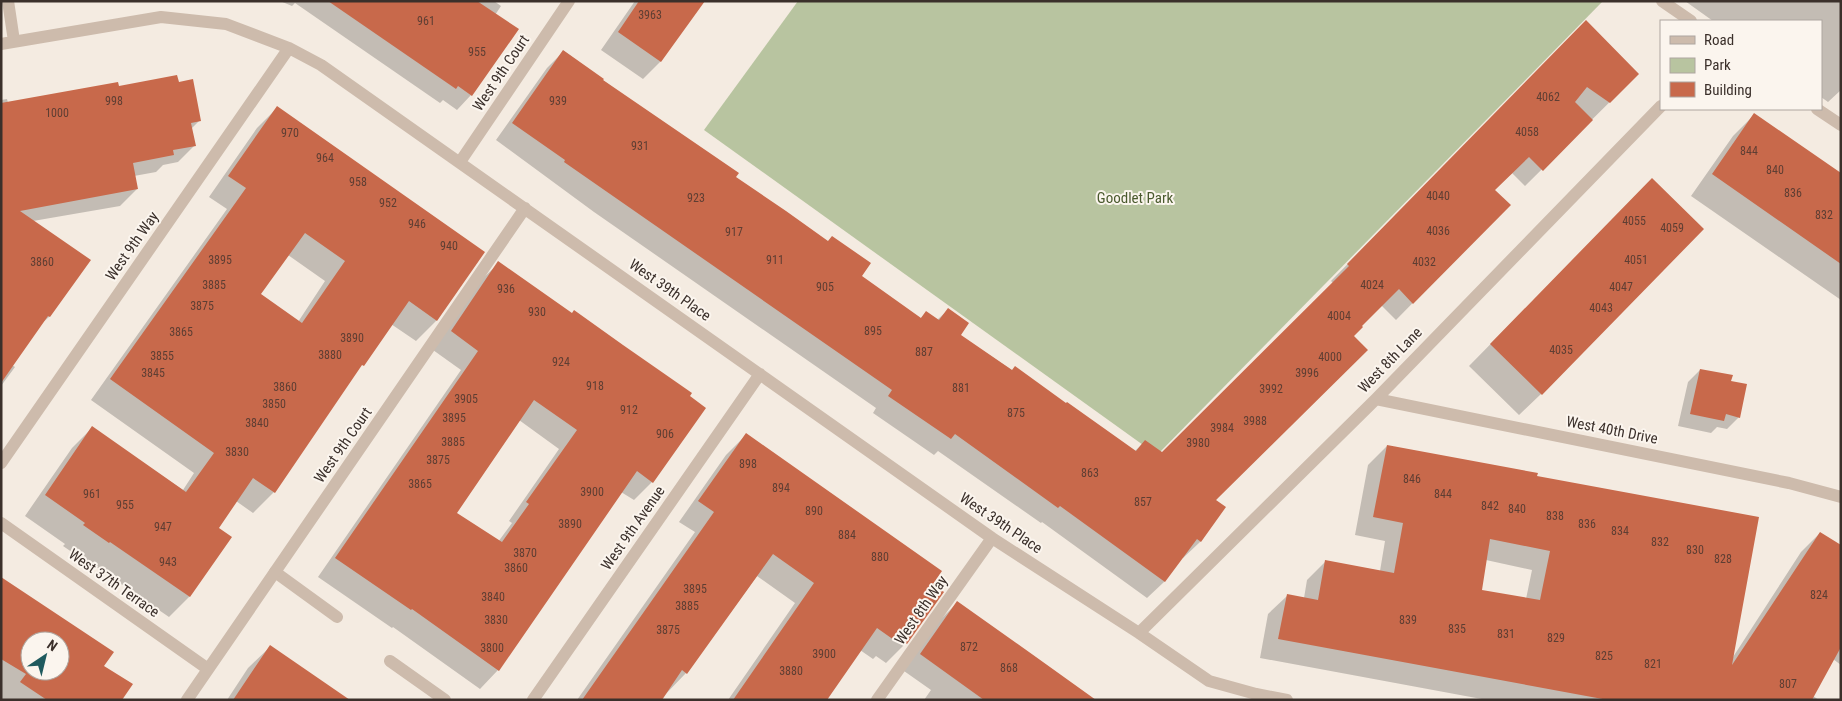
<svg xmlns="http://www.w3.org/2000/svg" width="1842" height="701" viewBox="0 0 1842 701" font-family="'Roboto Condensed',sans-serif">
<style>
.green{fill:#b8c4a0}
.shadow{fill:#0003;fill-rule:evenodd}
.building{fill:#c8694b;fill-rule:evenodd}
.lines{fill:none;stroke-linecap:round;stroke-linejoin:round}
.service{stroke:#cdbbac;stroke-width:12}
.minor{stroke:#cdbbac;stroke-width:12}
.labels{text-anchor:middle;stroke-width:4;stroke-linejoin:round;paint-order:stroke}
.number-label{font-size:12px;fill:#5e3e33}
.street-label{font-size:15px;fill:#3b302b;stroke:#fbf5ee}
.park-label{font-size:15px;fill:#4a5a2e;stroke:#fbf5ee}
</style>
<rect width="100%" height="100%" fill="#f4ebe1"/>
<path class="green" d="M798 1H1603L1157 455 704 130Z"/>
<path class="shadow" d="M280 1H494L501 6 495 15 471 95 457 110 443 100 440 103 295 3 292 6Z
M635 1H703L660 62 643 79 601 50Z
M1685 1H1841V90L1828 102 1821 97V21H1713Z
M1586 22 1638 74 1525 186 1512 173 1494 190 1509 205 1396 320 1381 305 1360 326 1215 501 1224 508 1200 542 1183 558 1182 557 1164 582 1147 598 1042 522 1041 523 938 451 934 455 873 413 876 408 594 212 496 140 547 68 564 51 734 178 860 276 920 319 926 312 937 320 948 310 959 335 1135 451 1145 441 1162 454 1333 283 1331 281Z
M118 88 200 120 191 129 194 146 178 162 163 165 156 172 134 176 137 189 120 206 33 221 89 261 49 317 41 324 12 365 15 367 1 386V100L7 99 8 103Z
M277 108 483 252 436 321 416 341 391 324 357 371 274 492 253 513 236 501 217 529 230 537 189 597 169 617 89 562 88 563 63 546 65 544 25 516 72 448 92 428 183 490 194 473 91 400 227 209 209 197 257 128ZM288 255 325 281 298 322 259 295Z
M1754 115 1841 175V300L1691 196 1733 136Z
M1631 201 1541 394 1519 415 1469 366Z
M499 263 688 397 652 482 634 500 621 492 498 670 480 689 393 627 392 628 318 577 461 370 433 350 480 281ZM519 420 559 449 509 521 512 523 498 542 455 513Z
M1700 370 1730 382 1739 417 1727 429 1717 427 1711 433 1678 426 1688 382Z
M746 435 942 592 906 643 886 663 876 656 873 659 860 650 824 700H728L795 603 757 576 686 673 660 700H577L695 532 679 522 726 455Z
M1387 446 1536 477 1733 657 1801 552 1820 533 1841 547V665L1833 659 1813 696 1819 700H1487L1260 658 1268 614 1287 596 1304 598 1307 580 1326 561 1380 571 1385 541 1355 535 1368 465ZM1486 560 1532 570 1526 599 1481 591Z
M1 579 103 667 121 700H1ZM30 641H60V671H30Z
M957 603 1095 700H924L931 690 904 671 941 619Z
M270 647 347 700H227L248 668Z"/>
<path class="building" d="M328 1H477L519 29 472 96 458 86 456 89Z
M639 1H705L661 62 618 32Z
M1586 20 1639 74 1610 103 1587 87 1575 102 1593 120 1543 171 1529 157 1495 190 1511 205 1413 304 1399 289 1362 326 1363 327 1354 336 1368 350 1216 500 1226 507 1201 542 1197 539 1165 582 1060 506 1058 508 955 434 951 439 888 396 892 390 564 162 565 160 512 123 563 50 604 79 603 80 739 173 736 177 786 211 828 241 832 236 871 263 862 276 921 318 926 311 939 320 948 308 969 323 961 335 1012 370 1015 366 1066 403 1067 402 1136 451 1145 440 1162 452 1349 266 1347 264Z
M177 75 179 82 193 79 201 121 191 123 196 146 173 150 174 155 133 163 138 189 20 211 91 260 50 317 48 316 1 383V103L118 82 119 86Z
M277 106 485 252 437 321 409 301 364 366 362 365 275 493 253 478 219 528 232 537 190 597 110 542 109 543 83 525 85 523 45 495 92 426 186 492 214 453 110 379 246 188 228 176ZM305 233 345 261 302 323 261 294Z
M1754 113 1841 173V264L1712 174Z
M1652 178 1704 229 1542 395 1490 344Z
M498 261 572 313 574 310 623 345 692 393 690 396 706 408 653 483 637 471 499 671 412 609 411 610 335 558 478 351 451 331ZM534 400 577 430 526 502 529 504 502 542 457 513Z
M1700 369 1733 375 1731 381 1747 384 1740 418 1726 414 1724 421 1690 414Z
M746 433 942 571 933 584 944 592 907 644 896 637 894 640 877 628 827 700H733L814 583 773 554 687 674 682 670 662 700H582L714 512 698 501Z
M1387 445 1538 473 1537 476 1759 517 1732 665 1820 532 1841 545V647L1812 700H1608L1278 639 1287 594 1318 600 1325 560 1394 573 1403 523 1373 517ZM1490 539 1550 551 1540 600 1482 590Z
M1 577 114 652 104 666 133 684 122 700H47L20 682 26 674 1 659ZM30 641H60V671H30Z
M957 601 1036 657 1096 700H984L920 654Z
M270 645 350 700H233Z"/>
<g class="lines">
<path class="service" d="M275 572 337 617
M390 661 445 700"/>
<path class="minor" d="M8 1 14 41
M1662 1 1691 21
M1 44 161 17 226 24 289 48 321 65 992 538 1139 633 1209 681 1256 694 1287 700
M1817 109 1841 125
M460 162 569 1
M1376 399 1789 483 1841 497
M1 463 289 48
M1 523 208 669
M1139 633 1376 399 1661 106
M187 700 525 208
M533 700 760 374
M877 700 992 538"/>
</g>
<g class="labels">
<g class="number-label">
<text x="650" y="19">3963</text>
<text x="426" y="25">961</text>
<text x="477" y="56">955</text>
<text x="1548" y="101">4062</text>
<text x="114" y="105">998</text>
<text x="558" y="105">939</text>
<text x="57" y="117">1000</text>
<text x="1527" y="136">4058</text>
<text x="290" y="137">970</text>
<text x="640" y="150">931</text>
<text x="1749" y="155">844</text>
<text x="325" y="162">964</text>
<text x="1775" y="174">840</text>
<text x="358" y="186">958</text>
<text x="1793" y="197">836</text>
<text x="1438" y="200">4040</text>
<text x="696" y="202">923</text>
<text x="388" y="207">952</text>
<text x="1824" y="219">832</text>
<text x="1634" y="225">4055</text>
<text x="417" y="228">946</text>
<text x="1672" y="232">4059</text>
<text x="1438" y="235">4036</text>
<text x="734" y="236">917</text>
<text x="449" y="250">940</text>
<text x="220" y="264">3895</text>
<text x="775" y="264">911</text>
<text x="1636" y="264">4051</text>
<text x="42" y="266">3860</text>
<text x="1424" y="266">4032</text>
<text x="214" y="289">3885</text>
<text x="1372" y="289">4024</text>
<text x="825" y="291">905</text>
<text x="1621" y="291">4047</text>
<text x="506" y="293">936</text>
<text x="202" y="310">3875</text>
<text x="1601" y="312">4043</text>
<text x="537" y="316">930</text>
<text x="1339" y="320">4004</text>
<text x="873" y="335">895</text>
<text x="181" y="336">3865</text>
<text x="352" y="342">3890</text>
<text x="1561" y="354">4035</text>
<text x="924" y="356">887</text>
<text x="330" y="359">3880</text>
<text x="162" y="360">3855</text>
<text x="1330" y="361">4000</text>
<text x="561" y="366">924</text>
<text x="153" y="377">3845</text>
<text x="1307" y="377">3996</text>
<text x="595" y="390">918</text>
<text x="285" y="391">3860</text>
<text x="961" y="392">881</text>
<text x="1271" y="393">3992</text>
<text x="466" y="403">3905</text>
<text x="274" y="408">3850</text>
<text x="629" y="414">912</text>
<text x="1016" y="417">875</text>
<text x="454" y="422">3895</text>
<text x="1255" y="425">3988</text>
<text x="257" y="427">3840</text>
<text x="1222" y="432">3984</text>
<text x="665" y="438">906</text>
<text x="453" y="446">3885</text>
<text x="1198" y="447">3980</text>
<text x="237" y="456">3830</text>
<text x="438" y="464">3875</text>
<text x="748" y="468">898</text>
<text x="1090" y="477">863</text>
<text x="1412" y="483">846</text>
<text x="420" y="488">3865</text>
<text x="781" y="492">894</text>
<text x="592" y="496">3900</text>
<text x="92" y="498">961</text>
<text x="1443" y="498">844</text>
<text x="1143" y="506">857</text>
<text x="125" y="509">955</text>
<text x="1490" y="510">842</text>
<text x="1517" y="513">840</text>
<text x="814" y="515">890</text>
<text x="1555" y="520">838</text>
<text x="570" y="528">3890</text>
<text x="1587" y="528">836</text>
<text x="163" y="531">947</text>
<text x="1620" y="535">834</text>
<text x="847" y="539">884</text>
<text x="1660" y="546">832</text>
<text x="1695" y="554">830</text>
<text x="525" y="557">3870</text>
<text x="880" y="561">880</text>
<text x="1723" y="563">828</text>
<text x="168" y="566">943</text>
<text x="516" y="572">3860</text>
<text x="695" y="593">3895</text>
<text x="1819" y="599">824</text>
<text x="493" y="601">3840</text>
<text x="687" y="610">3885</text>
<text x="496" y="624">3830</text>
<text x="1408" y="624">839</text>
<text x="1457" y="633">835</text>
<text x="668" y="634">3875</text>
<text x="1506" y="638">831</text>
<text x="1556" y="642">829</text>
<text x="969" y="651">872</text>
<text x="492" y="652">3800</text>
<text x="824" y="658">3900</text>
<text x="1604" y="660">825</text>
<text x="1653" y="668">821</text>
<text x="1009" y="672">868</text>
<text x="791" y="675">3880</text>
<text x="1788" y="688">807</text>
</g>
<g class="street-label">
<text transform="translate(501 73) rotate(-56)" y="5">West 9th Court</text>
<text transform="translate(132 246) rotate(-55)" y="5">West 9th Way</text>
<text transform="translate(670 290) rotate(35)" y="5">West 39th Place</text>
<text transform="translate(1390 360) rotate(-46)" y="5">West 8th Lane</text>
<text transform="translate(1612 430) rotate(11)" y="5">West 40th Drive</text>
<text transform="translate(343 445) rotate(-55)" y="5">West 9th Court</text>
<text transform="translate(1001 523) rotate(34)" y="5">West 39th Place</text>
<text transform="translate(633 528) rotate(-55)" y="5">West 9th Avenue</text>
<text transform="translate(114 583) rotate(35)" y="5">West 37th Terrace</text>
<text transform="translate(921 610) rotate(-55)" y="5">West 8th Way</text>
</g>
<g class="park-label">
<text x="1135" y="203">Goodlet Park</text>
</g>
</g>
<rect width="1842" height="701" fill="none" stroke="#3b302b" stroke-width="5"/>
<rect x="1660" y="20" width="162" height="90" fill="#fbf5ee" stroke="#aea6a0"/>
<rect x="1670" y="36" width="25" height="8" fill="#cdbbac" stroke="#aea6a0"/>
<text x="1704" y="45" font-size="15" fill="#3b302b">Road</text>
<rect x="1670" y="58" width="25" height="15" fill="#b8c4a0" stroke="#aea6a0"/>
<text x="1704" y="70" font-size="15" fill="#3b302b">Park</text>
<rect x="1670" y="82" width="25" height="15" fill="#c8694b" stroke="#aea6a0"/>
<text x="1704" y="95" font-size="15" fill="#3b302b">Building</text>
<g transform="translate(45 656) rotate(35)"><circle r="24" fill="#fbf5ee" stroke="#aea6a0"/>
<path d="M0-4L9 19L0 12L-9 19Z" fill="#1f5a5e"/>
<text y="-8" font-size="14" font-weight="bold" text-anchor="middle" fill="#3b302b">N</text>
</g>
</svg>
